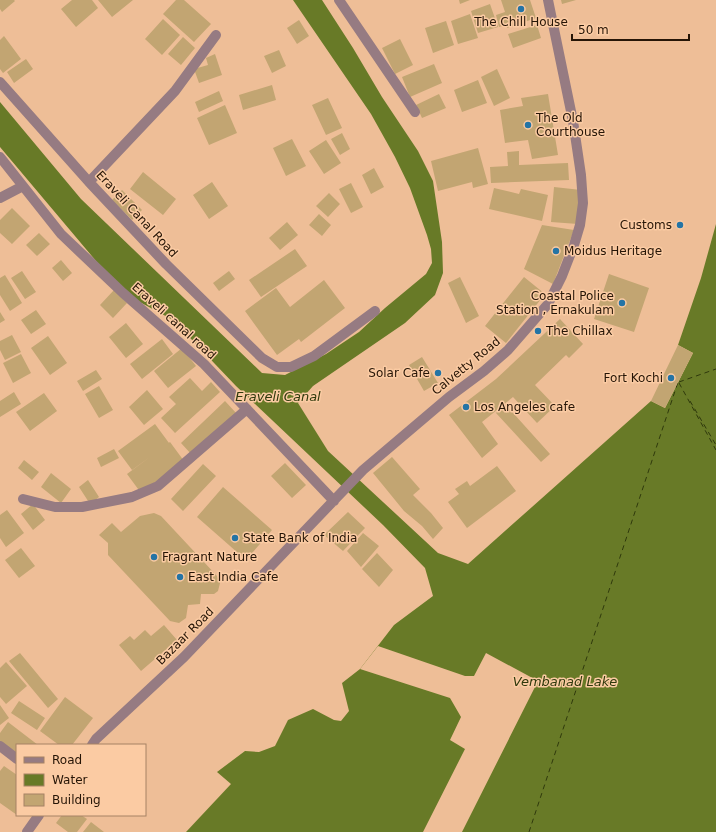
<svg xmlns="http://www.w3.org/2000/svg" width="716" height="832" viewBox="0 0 716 832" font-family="'DejaVu Sans',sans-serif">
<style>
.water{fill:#687a27}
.pier{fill:#eebe97}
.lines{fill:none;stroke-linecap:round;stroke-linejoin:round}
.ferry{stroke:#2f390c;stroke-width:1;stroke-dasharray:5 4;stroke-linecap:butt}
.building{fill:#c2a572}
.minor{stroke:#967b82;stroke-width:10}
.poi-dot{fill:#2474a5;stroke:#fbcba3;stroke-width:1.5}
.labels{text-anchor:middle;stroke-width:3;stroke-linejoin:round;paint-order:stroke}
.poi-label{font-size:12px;fill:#261506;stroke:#fbcba3;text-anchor:start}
.street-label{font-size:12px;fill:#261506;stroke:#fbcba3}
.water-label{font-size:13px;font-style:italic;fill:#2f390c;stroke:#fbcba3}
</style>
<rect width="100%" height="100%" fill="#eebe97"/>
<path class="water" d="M293 0H322L353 48 382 97 418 151 433 181 442 242 443 273 435 295 405 323 313 386 298 403 328 451 438 553 468 564 651 401 665 408 693 353 678 345 701 278 716 224V832H186L231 784 217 772 245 751 259 752 275 746 288 720 313 709 334 720 341 721 349 711 342 683 360 669 394 625 433 596 425 568 383 525 236 386 173 320 123 293 0 147V102L81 199 262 373 285 375 326 354 359 332 385 308 426 274 432 263 431 249 427 235 410 188 395 157 371 114Z"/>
<path class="pier" d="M378 646 465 676H474L486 653 538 681 462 832H423L465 749 450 740 461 717 450 698 360 669Z"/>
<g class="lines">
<path class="ferry" d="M679 382 716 369
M679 383 716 450
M690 401 716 445
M529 832 678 382"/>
</g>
<path class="building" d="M0 0H14L15 1 2 12 0 9Z
M72 0H92L98 8 76 27 61 9Z
M98 0H133L112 17Z
M176 0H184L211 24 194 42 163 14Z
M459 0H470L460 4Z
M501 0H530L536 18 507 28 506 25 499 27 496 15 505 12Z
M561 0H576L562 4Z
M490 4 498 27 478 33 471 11Z
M470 14 478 38 458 44 451 21Z
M163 19 180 35 162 55 145 39Z
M299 20 309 36 297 44 287 28Z
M446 21 454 45 433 53 425 28Z
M537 25 541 38 513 48 508 34Z
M4 36 21 59 3 73 0 69V40Z
M183 37 195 48 181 65 168 54Z
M400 39 413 65 395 74 382 48Z
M279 50 286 66 272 73 264 56Z
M215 54 222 75 199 83 194 69 208 65 206 58Z
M26 59 33 69 14 83 7 72Z
M434 64 442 83 410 97 402 77Z
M497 69 510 98 494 106 481 77Z
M478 80 487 103 462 112 454 90Z
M272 85 276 100 243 110 239 95Z
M219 91 223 101 199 112 195 102Z
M439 94 446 108 422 118 416 105Z
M548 94 558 155 532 159 528 140 505 143 500 110 523 106 521 98Z
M328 98 342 128 326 135 312 105Z
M225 105 237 133 209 145 197 118Z
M342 133 350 149 340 155 331 139Z
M292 139 306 166 286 176 273 148Z
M326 140 341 163 324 174 309 151Z
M478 148 488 184 473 188 472 182 438 191 431 161Z
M519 151V165L568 163 569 180 491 183 490 167 508 166 507 152Z
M374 168 384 187 371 194 362 175Z
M143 172 176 199 163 215 130 189Z
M212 182 228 206 209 219 193 195Z
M351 183 363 207 351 213 339 189Z
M554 187 581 190 578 224 551 222Z
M494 188 519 194 521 189 548 195 542 221 489 209Z
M122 190 142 210 132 220 112 200Z
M329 193 340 204 328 217 316 206Z
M12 208 30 226 12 244 0 233V220Z
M319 214 331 225 322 236 309 225Z
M287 222 298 235 280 250 269 238Z
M542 225 574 230 553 284 524 269Z
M39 233 50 244 37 256 26 245Z
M295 249 307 266 261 297 249 280Z
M61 260 72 273 63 281 52 268Z
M22 271 36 292 25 299 11 278Z
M229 271 235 279 219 291 213 283Z
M609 274 649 288 634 332 594 319Z
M5 275 22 303 10 311 0 295V278Z
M460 277 479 316 466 323 448 283Z
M524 277 545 294 506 343 485 326Z
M324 280 345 308 301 342 299 339 277 355 245 311 276 288 290 307Z
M114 290 127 303 113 318 100 305Z
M36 310 46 324 31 334 21 320Z
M0 312 5 320 0 323Z
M560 319 583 344 569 358 566 355 535 385 555 406 537 423 513 397 482 422 498 444 482 458 449 415 496 379Z
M126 323 143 344 126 358 109 337Z
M12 335 21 352 5 360 0 350V341Z
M48 336 67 363 50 375 31 348Z
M162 339 173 354 142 379 130 364Z
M678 345 693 353 665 408 651 401Z
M182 348 196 366 168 388 154 371Z
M21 354 31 373 13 383 3 363Z
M422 357 438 383 424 391 409 365Z
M96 370 102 379 83 391 77 381Z
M190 378 202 391 211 382 220 392 175 433 161 418 176 404 169 397Z
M99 386 113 410 99 418 85 394Z
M147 390 163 409 144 425 129 407Z
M14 392 21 404 0 417V401Z
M44 393 57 411 30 431 16 412Z
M225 401 237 414 192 455 181 443Z
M505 404 550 454 541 462 496 413Z
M155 424 169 443 132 470 118 451Z
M170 442 184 461 141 493 127 474Z
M114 449 119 458 101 467 97 458Z
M392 457 420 489 413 495 431 513 443 528 433 539 422 526 404 511 373 473Z
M24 460 39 472 32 480 18 468Z
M285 463 306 485 292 498 271 476Z
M203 464 216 476 183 511 171 499Z
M497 466 516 491 467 528 448 502 459 494 455 489 467 481 470 486Z
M51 473 71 489 61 503 41 487Z
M88 480 99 497 90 504 79 487Z
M223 487 272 530 246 560 197 517Z
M33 504 45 520 33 530 21 514Z
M7 510 24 533 6 547 0 538V515Z
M348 512 365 528 343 551 324 535Z
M154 513 161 516 217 576 220 583 218 591 214 594H201L200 604 188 605 186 618 179 623 170 621 108 555V543L99 535 112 523 121 532 140 516Z
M363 533 379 546 361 567 347 551Z
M21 548 35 566 19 578 5 560Z
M377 553 393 570 379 587 362 569Z
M164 625 177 640 141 671 119 645 130 636 134 640 145 630 151 636Z
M20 653 58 699 48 708 9 661Z
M6 662 27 686 6 704 0 697V668Z
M65 697 93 718 72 745H59L40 731Z
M19 701 45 718 37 730 11 713Z
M0 705 9 718 0 725Z
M8 722 38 745H17V757L0 744V733Z
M4 766 17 775V815L0 803V771Z
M62 815H81L87 819 77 832H68L56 823Z
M91 822 104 832H83Z"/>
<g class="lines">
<path class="minor" d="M339 0 415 112
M0 82 89 182 166 264 262 358 277 367H291L314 356 375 311
M0 157 61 234 123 293 204 364 334 501
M89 182 175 91 216 35
M0 198 23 186
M23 499 55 507H82L132 497 158 486 247 409
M92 745 96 739 184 657 363 470 449 397 484 371 508 350 548 304 562 276 574 245 580 225 583 203 581 175 573 121 548 0
M0 746 17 759
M27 832 39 815"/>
</g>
<g class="poi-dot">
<circle cx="521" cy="9" r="4"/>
<circle cx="528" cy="125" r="4"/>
<circle cx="680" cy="225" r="4"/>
<circle cx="556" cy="251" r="4"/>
<circle cx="622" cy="303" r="4"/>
<circle cx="538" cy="331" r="4"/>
<circle cx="438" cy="373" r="4"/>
<circle cx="671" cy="378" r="4"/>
<circle cx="466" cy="407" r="4"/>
<circle cx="235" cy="538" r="4"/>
<circle cx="154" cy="557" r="4"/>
<circle cx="180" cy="577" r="4"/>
</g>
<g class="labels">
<g class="poi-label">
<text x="521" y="26" text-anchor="middle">The Chill House</text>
<text x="536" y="122">The Old<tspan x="536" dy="14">Courthouse</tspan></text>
<text x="672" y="229" text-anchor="end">Customs</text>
<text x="564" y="255">Moidus Heritage</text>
<text x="614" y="300" text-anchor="end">Coastal Police<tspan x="614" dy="14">Station , Ernakulam</tspan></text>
<text x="546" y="335">The Chillax</text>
<text x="430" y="377" text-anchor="end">Solar Cafe</text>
<text x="663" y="382" text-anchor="end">Fort Kochi</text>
<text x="474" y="411">Los Angeles cafe</text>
<text x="243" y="542">State Bank of India</text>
<text x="162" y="561">Fragrant Nature</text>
<text x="188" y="581">East India Cafe</text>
</g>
<g class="street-label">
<text transform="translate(137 214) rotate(47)" y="4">Eraveli Canal Road</text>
<text transform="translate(174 321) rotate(42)" y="4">Eraveli canal road</text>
<text transform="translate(466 366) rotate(-39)" y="4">Calvetty Road</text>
<text transform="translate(185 636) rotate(-45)" y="4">Bazaar Road</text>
</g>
<g class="water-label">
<text x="278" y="401">Eraveli Canal</text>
<text x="565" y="686">Vembanad Lake</text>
</g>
</g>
<rect x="16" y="744" width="130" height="72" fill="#fbcba3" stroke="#a68264"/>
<rect x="24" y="757" width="20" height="6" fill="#967b82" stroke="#a68264"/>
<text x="52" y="764" font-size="12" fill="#261506">Road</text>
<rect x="24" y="774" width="20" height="12" fill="#687a27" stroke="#a68264"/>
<text x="52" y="784" font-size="12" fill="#261506">Water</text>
<rect x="24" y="794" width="20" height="12" fill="#c2a572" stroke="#a68264"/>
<text x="52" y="804" font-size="12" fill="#261506">Building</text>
<path d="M572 34v6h117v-6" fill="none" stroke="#261506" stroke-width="2"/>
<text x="578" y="34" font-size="12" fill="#261506" stroke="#fbcba3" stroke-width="3" paint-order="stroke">50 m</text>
</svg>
